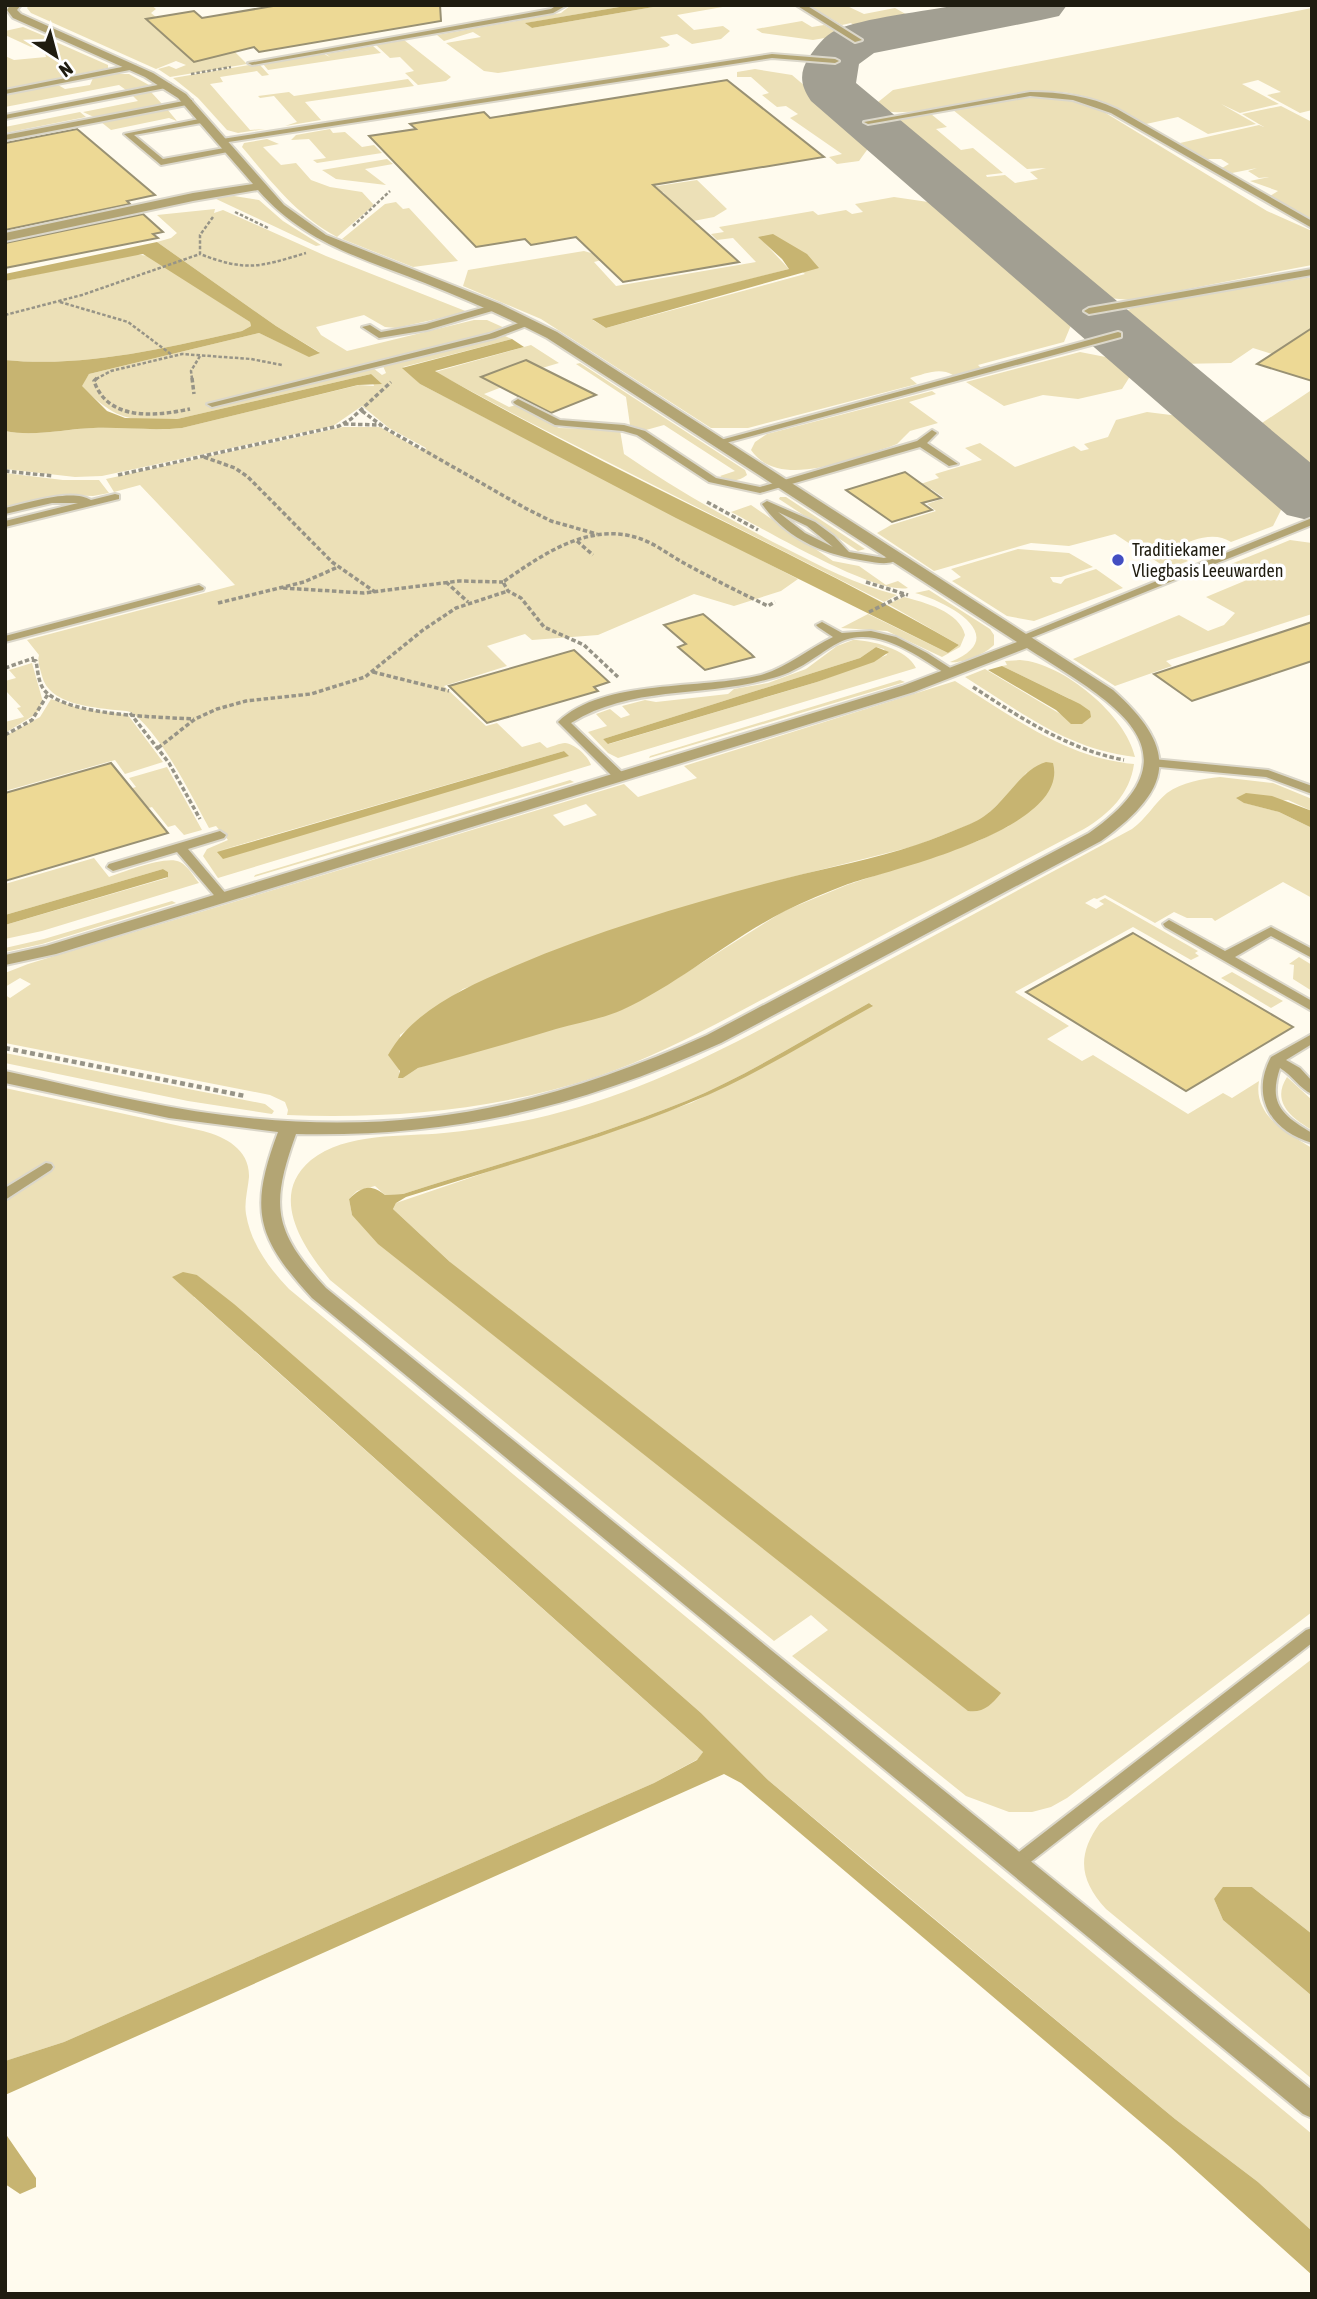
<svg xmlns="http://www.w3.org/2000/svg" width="1317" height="2299" viewBox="0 0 1317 2299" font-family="'Asap Condensed',sans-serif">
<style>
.green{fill:#ece0b7;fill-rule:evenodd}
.water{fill:#c7b471}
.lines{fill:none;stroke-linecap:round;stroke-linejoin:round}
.taxiway{fill:#a29f92;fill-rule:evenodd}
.building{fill:#edd995;stroke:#999173;stroke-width:2}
.service-casing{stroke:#dbd7ca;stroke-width:4}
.minor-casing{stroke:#dbd7ca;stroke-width:4}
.path-far2{stroke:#979487;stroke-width:2.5;stroke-dasharray:3.5 2;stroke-linecap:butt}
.path-far1{stroke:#979487;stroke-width:3.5;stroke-dasharray:4.5 2.5;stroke-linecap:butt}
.path{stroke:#979487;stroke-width:4.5;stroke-dasharray:5 3.5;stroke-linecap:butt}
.service{fill:#b3a574;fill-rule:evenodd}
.minor{fill:#b3a574;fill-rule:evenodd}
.poi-dot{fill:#434ec2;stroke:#fff;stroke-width:2.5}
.labels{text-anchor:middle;stroke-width:7;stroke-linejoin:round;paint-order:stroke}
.far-poi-label{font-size:18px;fill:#1f1c10;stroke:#fff;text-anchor:start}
</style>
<rect width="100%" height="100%" fill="#fffbee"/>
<path class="green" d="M29 5H151L156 9 151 13 156 17 146 19 178 47 234 51 247 64 170 77 158 69 169 66 176 69 186 65 176 61 156 69 31 13 27 8Z
M571 5H631L526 23 532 28 665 5H734L677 15 694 30 723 26 730 31 721 39 692 44 677 34 660 37 670 45 667 47 498 73 484 71 446 43 481 37 473 32 444 41 437 35 561 13Z
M808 5H845L864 14 895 8 918 21 855 33 845 27 853 25 851 23 842 25Z
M1312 8V110L1300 113 1267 95 1281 92 1258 80 1242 84 1279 104 1240 113 1221 104 1256 124 1208 134 1178 117 1146 124C1113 105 1085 92 1046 91 1008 90 898 125 872 107L893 90Z
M802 21 812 27 824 25 842 35 813 40 762 33 756 29Z
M23 27 54 40 31 47 5 35V31Z
M404 40 451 77 446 81 418 85 405 73 414 71 400 57 390 58 376 45Z
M56 42 108 65V68L5 89V56L14 60 46 57 44 49 37 47Z
M373 46 381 53 268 70 263 64 324 54 330 57 326 54Z
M249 65H260L269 75 262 76 257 71 220 77 223 82 210 84 250 130 265 129 238 133 227 130 198 98 173 78Z
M755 69 792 75 872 143 859 161 837 164 829 157 842 154 790 118 798 114 786 106 777 107 762 95 769 93 751 77H737V72Z
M114 74H129L149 85 126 90 119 85 5 107V95L58 85 65 89 90 85 93 78Z
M408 79 414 86 305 102 321 120 285 126 297 122 274 96 260 98 258 96 289 92 294 96Z
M151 92 163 105 96 118 83 112 138 101 133 96Z
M1032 97 1066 99 1099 109 1267 211 1312 231V265L1131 300 1096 297 895 130V126L902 119 931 114 947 127 936 129 961 150 973 148 1003 173 986 175 987 177 1005 175 1015 183 1038 179 1030 172 1046 168 1027 169 953 110Z
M1281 106 1312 122V219L1270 196 1278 191 1250 181 1269 177 1259 178 1248 171 1257 168 1232 173 1222 168 1229 164 1221 159H1206L1180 143 1259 125 1264 127 1242 114Z
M167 109 177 121 169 118 111 130 101 122Z
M80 112 86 117 5 133V127Z
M330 129 333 133 345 132 362 147 374 145 382 153 317 163 313 160 326 158 309 139 291 140 296 135Z
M267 139 279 144 263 147 281 165 296 163 311 180 330 187 362 192 374 205 337 237C296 215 271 181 242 147L244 143Z
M387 159 393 164 365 169 386 185 336 179 322 170Z
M697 180 727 209 714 217 683 223 655 199 667 197 663 192 649 194 651 187Z
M234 196 259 200 283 221 321 245 316 246 214 198Z
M894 197 942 204 1074 318 1064 342 978 365 981 368 953 375C939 367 925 374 910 378L917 384 748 428H711L541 319 463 286 468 270 584 251 609 258 594 262 616 286 756 262 733 238 717 240 711 234 724 232 719 227 813 211 818 215 846 210 852 214 863 212 855 204ZM759 237 805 274 606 328 593 320 789 269Z
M396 202 403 209 409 208 458 261 413 267 342 239 385 204Z
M215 209 214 213 223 210 326 256 468 312 396 328 385 327 364 315 316 327 321 335 347 351 474 320H487L507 329 209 403 210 407 373 368 382 375 386 373 383 366 505 336 512 339 403 367 420 384 798 579 781 591 734 606 694 594 598 635 532 640 525 634 487 646 507 666 444 686 486 726 497 723 522 747 540 742 547 748C551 747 560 743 565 743 575 744 588 756 591 765L218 878 203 856 207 849 228 840 216 826 209 828C190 793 165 741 135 715 130 710 123 711 115 710 90 707 49 704 42 676 40 668 37 662 39 655L27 640 235 585 140 485 114 492 106 479 343 427H380L424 452 426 448 389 428 362 406 333 426 102 476 75 477 5 469V431C34 437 64 429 93 428 123 427 152 431 182 428L359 385 374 386 371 374 177 419C127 421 118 421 81 386L89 374 259 333 309 356 319 352 276 326 157 242 171 238 177 233 157 215ZM564 751 568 756 218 851Z
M133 254 149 256 250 322 251 326 242 331C165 348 84 368 5 360V281Z
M1312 277V328L1272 354 1253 348 1231 363 1176 364 1122 317 1126 311 1136 306Z
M531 345 559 363 542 368 526 360 482 376 502 387 484 394 509 407 516 405 559 428 620 430 624 454C675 489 728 519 783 547 820 566 857 585 897 595L884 602 527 421 435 372Z
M1080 352 1121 360 1134 370 1122 389 1078 399 1043 395 1004 406 966 382Z
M580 363 745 470 747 475C739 482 728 482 720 476L735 471 664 425 646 430 630 425 626 397 576 364Z
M932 391 936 394 909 402 938 423 910 431 897 444 889 447C851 458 779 491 751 450L755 442 767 434Z
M1310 391H1312V478L1253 429Z
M1147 412 1187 417 1285 502 1273 526 1231 542C1215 531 1192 539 1176 548L1175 552 1188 561 1168 569 1115 534 1069 546 1031 543 934 571 877 533 891 525 936 511 927 504 944 498 931 489 921 492 911 487 939 478 935 474 982 460 965 448 980 443 1015 467 1074 446 1081 451 1089 449 1084 444 1108 437 1116 420Z
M5 473 63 480H99L109 493 93 496 59 495 5 508Z
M780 497H786L865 549 858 551 779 499Z
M751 505 833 561 859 566 886 585 898 581 908 588C875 595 764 529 731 512Z
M1290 540 1312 543V614L1166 661 1172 666 1115 686 1073 659 1179 615 1208 631 1224 625 1235 613 1206 597 1254 577 1231 564Z
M1018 549 1069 553 1093 567 1061 577H1050L1053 582 1061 584 1065 579 1096 569 1123 588 1034 621 1007 616 952 581 961 577 951 569Z
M929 590 990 629 994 635V645C985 654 962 664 950 662 1013 637 948 602 915 593Z
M904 597C924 602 960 612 965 635L960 647 942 657 887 631 841 628 868 614 948 653 959 645 888 604Z
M853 640C871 640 907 649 916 668L618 758 608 753 588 732 607 726 596 714 610 709 621 718 630 715 622 706 645 700 656 702 728 694 734 689 768 683 806 669 837 646ZM876 647 884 649 887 655 817 682 609 744 603 739 860 658Z
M1020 660C1063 663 1126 715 1135 757 1067 749 1021 712 965 677L985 669 1067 718 1070 699 1002 666 1007 665 1005 661Z
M32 663 43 702 36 714 5 733V722L24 717 17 708 21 707 5 690V681L16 678 9 670Z
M900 680 905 682 649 758 650 756Z
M955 681C1012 716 1065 758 1134 764 1130 794 1109 814 1084 829 989 879 894 929 799 980 734 1014 669 1052 599 1076 499 1110 392 1119 287 1115L288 1110 285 1102 270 1095 5 1043V995L10 998 31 984 20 978 5 987V973L28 964 624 784 638 797 697 778 684 766ZM1027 772 1009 826 978 841 847 885 784 911 673 981 418 1068 403 1078 399 1077 400 1035 463 989 784 879 915 846 981 820 1010 793ZM586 804 597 815 564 826 553 815Z
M51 699 82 709 128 715 163 762 125 774 115 760 5 791V736L40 717Z
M167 767 202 830 184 835 175 825 168 827 152 807 98 823 82 803 136 787 129 778Z
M1220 777 1273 783 1312 799V811L1288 800 1245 803 1279 812 1312 828V898L1283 882 1215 921 1212 918H1187L1174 912 1155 923 1105 895 1097 899 1094 898 1085 903 1096 909 1104 904 1099 901 1105 898 1198 951 1195 953 1199 956 1191 960 1133 927 1015 992 1069 1026 1047 1039 1082 1061 1093 1055 1188 1114 1223 1093 1232 1098 1259 1081C1253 1116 1286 1132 1312 1148V1612L1067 1798 1051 1807 1032 1812H1009L966 1796 792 1656 828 1630 811 1615 774 1641 330 1280C303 1247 268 1196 311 1160 346 1132 403 1137 444 1133 474 1130 504 1125 533 1119 651 1092 743 1039 848 982 942 931 1037 880 1132 829 1146 819 1154 804 1167 793 1182 782 1202 779 1220 777ZM869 1003 872 1005 754 1072 691 1103 396 1203 393 1209 450 1262 352 1215 349 1199 357 1191 375 1186 385 1195 403 1194C497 1164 594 1138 686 1101 749 1075 809 1036 869 1003Z
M570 780 574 782 254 877 255 875Z
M94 858 109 877C124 872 166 855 180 862 188 866 194 877 199 883L42 931 5 939V925L167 878 168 872 163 869 5 915V884Z
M172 901 176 903 42 944 5 952V948L44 939Z
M1299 957 1312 965V991L1293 979 1294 965 1289 964Z
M1232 972 1283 1001 1271 1008 1221 978Z
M5 1053 265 1104 274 1111 272 1114 188 1101 5 1063Z
M1287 1077 1312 1100V1130C1291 1118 1271 1102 1287 1077Z
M5 1088 203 1131C226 1137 250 1150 249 1177 248 1189 244 1202 246 1214 251 1244 269 1268 289 1289L1312 2134V2231L1258 2182 1175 2119 768 1780 701 1713 371 1423 197 1275 194 1297 703 1752 698 1759 654 1783 64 2042 5 2061Z
M1312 1659V1934L1252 1887 1214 1899 1223 1920 1312 1996V2079L1106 1909C1080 1880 1076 1856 1100 1823Z"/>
<path class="water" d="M631 5H665L532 28 525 23Z
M773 234 807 254 819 268 606 328 592 319 789 269 782 259 758 237Z
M157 242 276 326 320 353 309 357 259 333 89 374 82 386 107 411 125 418 177 419 371 374 382 384 358 385 182 428C152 431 123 427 93 428 64 429 34 437 5 431V360C84 368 165 348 242 331L251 326 250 322 143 254 5 281V274Z
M512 339 524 347 435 371C606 470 788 547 959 645L948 653 676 518 420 384 402 368Z
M876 647 889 652 874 662 817 682 608 744 603 739 860 658Z
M1002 666 1080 704 1090 711 1091 717 1082 724H1071L1056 710 988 670Z
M564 751 569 756 223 859 217 852Z
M1046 762 1053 763C1071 829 892 869 848 884 827 892 805 901 785 911 728 940 680 983 622 1010 602 1019 577 1023 556 1029 510 1043 464 1056 418 1068L403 1078H398L400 1071 388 1055C414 1009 468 986 515 966 602 929 695 902 787 878 830 867 874 859 916 845 934 839 952 831 970 824 1003 812 1017 770 1046 762Z
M1246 793 1272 796 1312 811V828L1279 812 1244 803 1236 798Z
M163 869 168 872V877L5 925V915Z
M869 1003 873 1006C813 1039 753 1077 689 1103 598 1141 500 1167 406 1197L396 1203 393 1209 450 1262 1001 1693C991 1705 984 1713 968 1711L378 1244 352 1215 349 1199C362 1187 370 1183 385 1195L403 1194C497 1164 594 1138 686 1101 749 1075 809 1036 869 1003Z
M183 1272 197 1275 234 1304 371 1423 701 1713 768 1780 869 1865 1175 2119 1258 2182 1312 2231V2275L1170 2147 741 1783 724 1774 5 2095V2061L64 2042 654 1783 697 1760 703 1752 172 1277Z
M1223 1887H1252L1312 1934V1996L1223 1920 1214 1899Z
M5 2133 36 2178V2187L20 2194 5 2184Z"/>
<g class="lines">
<path class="taxiway" d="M958 5H1067L1059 16 1041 20 874 53 859 64 856 83 1312 464V521L1287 515 811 101C800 85 799 73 809 57 817 46 824 36 836 30 862 18 927 11 958 5Z"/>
</g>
<path class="building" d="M279 5H440L441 21 259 52 254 47 194 62 146 19 194 11 202 18Z
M727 80 824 157 653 185 739 262 623 282 576 237 531 245 525 239 476 247 369 136 416 129 410 124 484 112 490 118Z
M77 129 155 195 127 201 130 204 5 230V143Z
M143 214 163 232 153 234 158 238 5 268V243Z
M1312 328V381L1257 364Z
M526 360 596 395 551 413 481 377Z
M905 472 941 498 922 503 932 510 892 522 846 490Z
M703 614 751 654 754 657 705 670 678 647 686 644 664 625Z
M1312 622V661L1192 701 1154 674Z
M574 650 609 682 594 687 598 691 487 723 449 686Z
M111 763 168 833 5 881V793Z
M1133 933 1225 987 1293 1027 1186 1091 1026 992Z"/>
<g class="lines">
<g class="service-casing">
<path id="service" d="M557 5H567L553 13 252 65 248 63 551 9Z
M796 5H806L862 40 855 42Z
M772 54 835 59 839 61 835 63 772 58 222 143 218 141 222 139Z
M132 65H135V69L5 94V90Z
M168 83 172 85 171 87 5 119V115Z
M1030 92C1061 92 1089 96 1117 109L1312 221V228L1111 113 1073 100 1030 96 868 124 864 122Z
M189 100H192V104L5 140V135Z
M204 118 208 120 207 122 134 135 163 159 230 147 234 149 233 151 161 165 124 134Z
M1312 269V275L1089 314 1084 311 1089 308Z
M496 304 501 307 499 309 427 330 379 338 362 327 370 325 381 332 426 324Z
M529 319 534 322 532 324 495 338 212 407 207 404 489 334Z
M1118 332 1121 333V337L722 444 713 442Z
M518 399 560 420 624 425 645 431 716 478 760 487 917 441 932 430 937 433 927 443 958 464 949 466 920 447 760 493 709 482 637 435 623 431 555 425 515 404 513 402Z
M115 494 119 495V499L5 527V521L78 503H52L5 514V508C27 503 72 488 91 500Z
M767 501 815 522 834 536 849 552 884 558 897 554 902 557C891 566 879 563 866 561 825 555 786 539 762 504ZM778 512 807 526 833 547 805 533Z
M1312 518V525L1026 640 1022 641 1016 638Z
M199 585 204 588 203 590 5 642V636Z
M822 622 842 633 871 631 896 637 927 653 958 673 956 675H948C922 659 892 636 861 637 840 637 825 652 808 662 796 670 782 676 769 679 702 698 633 685 571 723L624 774V780H616L558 722C603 678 703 690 761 675 788 667 808 649 833 637L818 627 816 625Z
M1153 759 1268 770 1312 786V794L1266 777 1149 766V760Z
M220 831 226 835 224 838 188 849 227 895 229 898 227 901H219L177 852 113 871 107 867 109 864Z
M1169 920 1225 951 1271 927 1312 949V958L1271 936 1235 957 1312 1001V1011L1165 927 1163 924Z
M1312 1034V1044L1286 1060 1300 1068 1312 1081V1094C1300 1089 1292 1075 1280 1068 1268 1104 1282 1115 1312 1133V1143C1271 1131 1250 1097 1271 1057Z
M46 1163 51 1164 53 1167 51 1170 5 1200V1188Z
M1312 1628V1643L1023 1868 1017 1870 1011 1868 1008 1863 1011 1858 1306 1630Z"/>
</g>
<g class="minor-casing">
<path id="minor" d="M10 5H21L17 10 21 14 153 73 186 94 284 205 326 235 500 304 557 332 1113 690C1180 750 1173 789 1101 841L721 1043C578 1108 454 1137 296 1134 270 1206 273 1231 326 1288L1312 2090V2118L1303 2114 312 1298C256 1237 249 1210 278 1132L169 1118 5 1083V1071C78 1087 150 1106 223 1115 402 1138 545 1108 707 1035L1089 833C1209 749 1106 699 1027 648L914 692 56 954 5 965V955L46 946 902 686 1017 642 547 338C507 317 467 300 425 283 362 258 304 243 258 190L193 201 5 241V233L193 193 253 184 178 98 145 77 13 18 7 10Z"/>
</g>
<path class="path-far2" d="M191 74 231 67
M235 212 268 228
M213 217 200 235V254C247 272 259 267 306 253
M353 226 390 191
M60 302 128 322 172 355
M5 315 82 295 200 254
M96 379 111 371 182 354 251 359 282 365
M192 379 191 371 200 356"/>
<path class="path-far1" d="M97 378 94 381C108 422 157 416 190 409
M192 378 194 394
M362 411 385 428 525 508 551 521 597 534
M344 424 380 425
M204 457 235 468 248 477 332 562 375 592
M5 471 53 476
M118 475 339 426 351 419 391 382
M707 502 758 530
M577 541 593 555
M446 582 468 602
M866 582 908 595
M283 588 364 593 459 581 503 582
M218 603 304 582 338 567
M869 612 905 594
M32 660 36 661C38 671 38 684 46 692 71 716 159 717 194 719
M5 668 34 658
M373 672 449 691
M618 677 584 645 544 627 521 598 508 591 503 582C540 556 587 523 635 537 651 541 668 554 682 562 711 578 739 592 768 606L775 602
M973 687C1021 718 1067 749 1124 760
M130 713 169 763 200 819
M5 735 32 720 48 694
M158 748 195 719 217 709 246 701 311 694 365 677 423 630 456 608 508 591"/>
<path class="path" d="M5 1048 245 1096"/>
<use href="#service" class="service"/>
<use href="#minor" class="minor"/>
</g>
<circle class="poi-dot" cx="1118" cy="560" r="7"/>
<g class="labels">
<g class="far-poi-label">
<text x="1132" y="556">Traditiekamer<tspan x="1132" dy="21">Vliegbasis Leeuwarden</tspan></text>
</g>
</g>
<rect width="1317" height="2299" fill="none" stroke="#1f1c10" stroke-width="14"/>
<g transform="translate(56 56) rotate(144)" stroke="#ffffff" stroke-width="5" paint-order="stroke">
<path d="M0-5L12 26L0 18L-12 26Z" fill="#1f1c10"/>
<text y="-10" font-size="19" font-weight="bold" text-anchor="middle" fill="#1f1c10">N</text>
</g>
</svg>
